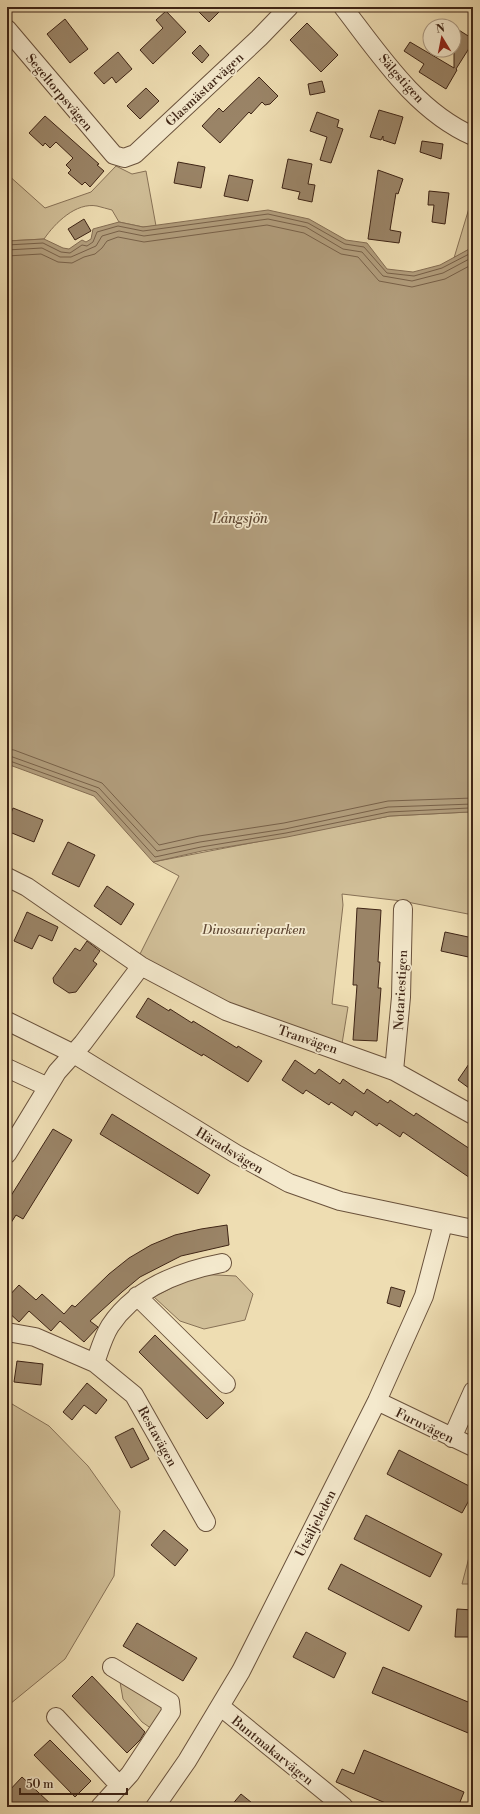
<svg xmlns="http://www.w3.org/2000/svg" width="480" height="1814" viewBox="0 0 480 1814" font-family="'Libre Bodoni',serif">
<style>
.green{fill:#d0be97;stroke:#877156}
.water{fill:#b29e7d;stroke:#846d53}
.lines{fill:none;stroke-linecap:round;stroke-linejoin:round}
.shore{stroke:#786149;stroke-width:1}
.building{fill:#9a8467;stroke:#3e2415}
.minor-casing{stroke:#6a523c;stroke-width:20}
.minor{stroke:#f4e9cd;stroke-width:18}
.labels{text-anchor:middle;stroke-width:3.5;stroke-linejoin:round;paint-order:stroke}
.street-label{font-size:13px;fill:#3e2415;stroke:#f4e9cd}
.park-label{font-size:13px;font-style:italic;fill:#624a36;stroke:#f4e9cd}
.water-label{font-size:14px;font-style:italic;fill:#614934;stroke:#f4e9cd}
</style>
<rect width="100%" height="100%" fill="#eeddb2"/>
<filter id="stains"><feTurbulence type="fractalNoise" baseFrequency=".005" numOctaves="4"/><feColorMatrix values="0 0 0 0 .2 0 0 0 0 .09 0 0 0 0 .02 0 0 0 .5 -.17"/></filter>
<radialGradient id="worn" r=".72"><stop offset=".6" stop-color="#630" stop-opacity="0"/><stop offset="1" stop-color="#630" stop-opacity=".3"/></radialGradient>
<path class="green" d="M116 166 132 174 146 171 156 226 143 227 119 222 112 210C107 209 102 207 97 206 76 202 55 223 44 239L7 241V174L45 208 91 192Z
M473 195V247L454 258Z
M469 812 473 817V915L402 901 342 894 343 905 332 1004 348 1007 341 1050 226 1011 136 962 179 876 153 862 390 816Z
M198 1274 236 1276 253 1294 245 1320 204 1329 180 1321 154 1297Z
M7 1401 49 1426 88 1466 120 1511 114 1576 65 1659 10 1704H7Z
M473 1542V1584H462Z
M120 1682 169 1705 152 1729 142 1722 123 1699Z"/>
<path class="water" d="M268 210 309 219 346 240 367 243 387 269 413 272 440 265 473 247V817L469 812 390 816 287 837 202 851 153 862 94 796 7 764V241L44 239 63 248 69 249 82 240 86 242 91 239 93 229 119 222 143 227Z"/>
<g class="lines">
<path class="shore" d="M7 245 43 243 61 252 70 253 82 245 87 246 93 242 97 232 118 226 143 231 268 214 308 223 345 244 364 247 387 273 414 276 442 268 473 252
M7 250 42 248 60 257H71L96 246 102 236 119 231 144 236 268 219 306 227 343 249 362 252 383 276 412 281 443 273 473 257
M7 256 41 254 58 262 72 263 84 257 95 254 102 248 107 241 118 237 144 242 267 225 304 233 341 254 358 257 379 281 412 287 445 279 473 264
M7 749 14 750 102 783 159 845 199 836 284 823 388 801 473 798
M7 755 99 788 157 851 200 842 285 829 388 807 473 804
M7 760 96 792 155 857 201 847 286 833 389 812 469 808 473 810"/>
</g>
<path class="building" d="M194 7H224L209 22Z
M166 11 186 32 153 64 140 50 163 28 156 20Z
M65 19 88 49 70 63 47 34Z
M307 23 338 55 321 72 290 40Z
M454 27 473 39V42L456 69 457 70 446 89 419 72 424 64 404 51 410 42 454 68Z
M200 45 209 55 202 63 192 53Z
M118 52 132 69 116 83 112 77 104 84 94 73Z
M259 77 278 96 270 104 265 105 262 102 251 114 249 112 220 143 202 126 219 108 223 112Z
M322 81 325 92 310 95 308 84Z
M146 88 159 101 140 119 127 106Z
M379 110 403 117 395 144 383 140V136L381 140 370 137Z
M317 112 339 120 337 127 343 129 331 163 320 160 327 137 310 131Z
M45 116 99 164 97 165 104 171 90 187 85 182 82 185 68 173 71 170 66 165 73 158 56 142 50 148 45 143 43 146 29 133Z
M422 141 443 144 441 159 420 152Z
M288 159 312 164 308 184 315 185 312 202 298 199 300 192 282 188Z
M178 162 205 167 201 188 174 183Z
M378 170 403 179 398 194 396 193 390 230 401 232 399 243 368 239Z
M229 175 253 180 248 201 224 196Z
M429 191 449 193 445 224 432 222 434 205H428Z
M84 219 91 231 75 240 68 229Z
M13 808 43 820 34 842 7 831V823Z
M68 842 95 855 79 887 52 874Z
M107 886 134 904 121 925 94 906Z
M357 908 381 910 378 962H380L378 988H381L377 1041 353 1040 357 985H353Z
M27 912 58 927 52 941 39 935 32 949 14 941Z
M445 932 473 938V958L441 951Z
M87 941 100 951 93 961 97 964 76 992 69 993 54 983 53 978 75 948 80 951Z
M148 998 169 1011 170 1009 192 1023 193 1021 237 1048 238 1046 262 1061 248 1082 203 1054 202 1056 136 1017Z
M473 1058V1091L458 1080Z
M295 1060 315 1074 319 1069 340 1084 343 1079 364 1094 367 1089 388 1103 390 1100 414 1116 416 1113 473 1151V1180L403 1132 400 1137 379 1123 377 1126 355 1111 352 1116 331 1102 329 1105 306 1090 303 1094 282 1080Z
M112 1114 210 1175 198 1194 100 1134Z
M53 1129 72 1140 23 1219 16 1215 7 1229V1202Z
M227 1225 229 1245 181 1256 140 1277 122 1292 90 1321 98 1327 84 1342 60 1321 51 1331 29 1311 19 1322 7 1311V1298L19 1285 36 1300 42 1294 64 1314 72 1305 75 1307 109 1274 129 1258 151 1245 175 1235 201 1229Z
M391 1287 405 1291 400 1307 387 1303Z
M155 1335 224 1403 207 1419 139 1352Z
M17 1361 43 1364 41 1385 14 1382Z
M87 1383 107 1400 96 1414 84 1405 72 1420 63 1412Z
M133 1428 149 1459 131 1468 115 1437Z
M399 1450 473 1488V1493L462 1513 387 1474Z
M366 1515 442 1554 430 1577 354 1539Z
M164 1530 188 1550 175 1566 151 1545Z
M341 1564 422 1606 409 1631 328 1589Z
M457 1609 473 1610V1637H455Z
M137 1623 197 1658 183 1681 123 1646Z
M306 1632 346 1653 334 1678 293 1657Z
M383 1667 473 1704V1735L372 1693Z
M92 1676 145 1732 140 1740 127 1753 72 1696Z
M50 1740 91 1781 75 1797 34 1755Z
M364 1750 464 1792 458 1807H395L336 1782 342 1769 354 1774Z
M22 1777 54 1807H7V1793Z
M241 1794 257 1807H230Z"/>
<g class="lines">
<g class="minor-casing">
<path id="minor" d="M343 7C380 55 416 111 473 136
M7 29 114 155 124 158 135 154 259 38 289 7
M7 877 27 887 141 966 226 1011 394 1071 473 1115
M7 1021 74 1054 236 1154 289 1183 340 1201 473 1229
M7 1068 48 1087
M394 1071 401 997 403 909
M7 1154 57 1072 83 1043 141 966
M137 1296 226 1384
M7 1332 35 1337 95 1363 134 1395 206 1522
M95 1363C99 1352 103 1337 110 1326 135 1288 180 1271 222 1263
M377 1401 473 1447
M452 1438 473 1391
M221 1707 344 1807
M56 1717 119 1785
M100 1807 130 1774 171 1712 170 1702 112 1667
M155 1807 187 1761 241 1671 377 1401 424 1296 443 1224"/>
</g>
<use href="#minor" class="minor"/>
</g>
<g class="labels">
<g class="street-label">
<text transform="translate(402 78) rotate(48)" y="5">Sälgstigen</text>
<text transform="translate(204 89) rotate(-43)" y="5">Glasmästarvägen</text>
<text transform="translate(60 92) rotate(50)" y="5">Segeltorpsvägen</text>
<text transform="translate(400 990) rotate(-87)" y="5">Notariestigen</text>
<text transform="translate(308 1039) rotate(19)" y="5">Tranvägen</text>
<text transform="translate(230 1150) rotate(31)" y="5">Häradsvägen</text>
<text transform="translate(425 1425) rotate(26)" y="5">Furuvägen</text>
<text transform="translate(158 1436) rotate(61)" y="5">Restavägen</text>
<text transform="translate(315 1523) rotate(-63)" y="5">Utsäljeleden</text>
<text transform="translate(273 1750) rotate(39)" y="5">Buntmakarvägen</text>
</g>
<g class="park-label">
<text x="254" y="934">Dinosaurieparken</text>
</g>
<g class="water-label">
<text x="240" y="523">Långsjön</text>
</g>
</g>
<rect width="480" height="1814" fill="none" stroke="#eeddb2" stroke-width="24"/>
<rect x="8" y="8" width="464" height="1798" fill="none" stroke="#3e2415" stroke-width="2"/>
<rect x="12" y="12" width="456" height="1790" fill="none" stroke="#3e2415"/>
<g transform="translate(442 38) rotate(350)"><circle r="19" fill="#f4e9cd" stroke="#ab9a83"/>
<path d="M0-3L7 15L0 10L-7 15Z" fill="#8f2418"/>
<text y="-6" font-size="11" font-weight="bold" text-anchor="middle" fill="#3e2415">N</text>
</g>
<path d="M20 1788v6h107v-6" fill="none" stroke="#3e2415" stroke-width="2"/>
<text x="26" y="1788" font-size="12" fill="#3e2415" stroke="#f4e9cd" stroke-width="3" paint-order="stroke">50 m</text>
<rect width="100%" height="100%" filter="url(#stains)"/>
<rect width="100%" height="100%" fill="url(#worn)"/>
</svg>
